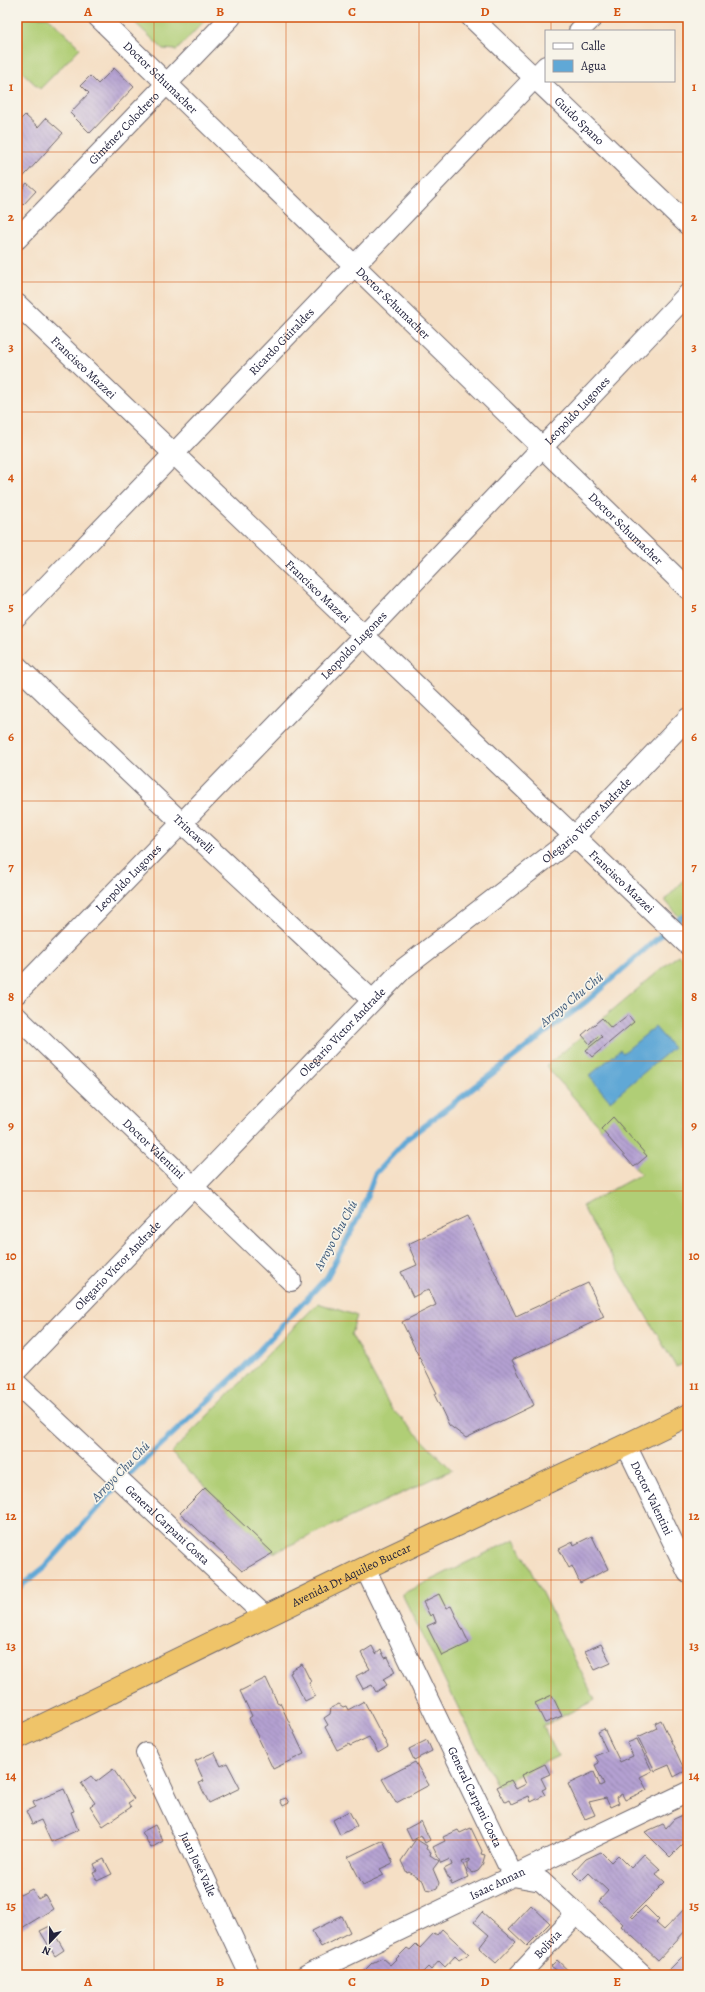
<svg xmlns="http://www.w3.org/2000/svg" width="705" height="1992" viewBox="0 0 705 1992" font-family="Alegreya,serif">
<style>
.grass{fill:#b0ce76;stroke:#697858}
.water{fill:#60a8d6;stroke:#416588}
.lines{fill:none;stroke-linecap:round;stroke-linejoin:round}
.stream{stroke:#60a8d6;stroke-width:5.5}
.building{fill:url(#building-back-hatch)}
.minor-casing{stroke:#6c646b;stroke-width:22}
.trunk-casing{stroke:#6c646b;stroke-width:24}
.minor{stroke:#fff;stroke-width:20}
.trunk{stroke:#efc469;stroke-width:22}
.grid{fill:none;stroke:#d45411;stroke-width:1;stroke-opacity:0.55}
.labels{text-anchor:middle;stroke-width:3.5;stroke-linejoin:round;paint-order:stroke}
.street-label{font-size:12px;fill:#22223b;stroke:#f7f3e8}
.water-label{font-size:13px;font-style:italic;fill:#3b5879;stroke:#f7f3e8}
.neatline{fill:none;stroke:#d45411;stroke-width:1.5}
.grid-label{font-size:13px;text-anchor:middle;font-weight:bold;fill:#d45411}
</style>
<defs>
<pattern id="building-back-hatch" width="6" height="6" patternUnits="userSpaceOnUse"><rect width="6" height="6" fill="#b4a0d1"/><path d="M-1 5l2 2M0 0l6 6M5-1l2 2" fill="none" stroke="#9282ab"/></pattern>
</defs>
<rect width="100%" height="100%" fill="#f7f3e8"/>
<filter id="ink" filterUnits="userSpaceOnUse"><feTurbulence type="fractalNoise" baseFrequency=".025" numOctaves="2"/><feDisplacementMap in="SourceGraphic" scale="8" xChannelSelector="R" yChannelSelector="G"/><feConvolveMatrix kernelMatrix="1 2 1 2 8 2 1 2 1" color-interpolation-filters="sRGB"/></filter>
<filter id="wash" filterUnits="userSpaceOnUse"><feTurbulence type="fractalNoise" baseFrequency=".012" numOctaves="4" result="noise"/><feDisplacementMap in="SourceGraphic" scale="16" xChannelSelector="R" yChannelSelector="G"/><feGaussianBlur stdDeviation="0.9" result="paint"/><feColorMatrix in="noise" values="0 0 0 0 0 0 0 0 0 0 0 0 0 0 0 0 0 1.4 0 .05"/><feComposite in="paint" operator="in"/></filter>
<g filter="url(#wash)">
<rect width="100%" height="100%" fill="#f5dfc5"/>
<path class="grass" d="M17 17H48L80 48 40 89 17 67Z
M129 17H208L177 50 163 49Z
M688 876V928L665 900Z
M678 955 688 964V1362L676 1367 582 1206 641 1174 546 1066Z
M318 1303 357 1316 351 1334 391 1408 452 1470 273 1553 171 1453Z
M515 1539 595 1700 543 1726 558 1756 497 1786 402 1594Z"/>
<path class="water" d="M655 1027 673 1048 610 1101 589 1076 620 1050 623 1053Z"/>
<g class="lines">
<path class="stream" d="M17 1589 45 1567 110 1494 149 1456 242 1369 327 1277 360 1215 375 1174 408 1138 587 1001 679 919 688 914"/>
</g>
<g id="blocks">
<path class="building" d="M114 68 134 87 90 133 70 113 89 93 81 85 90 76 98 84Z
M25 115 38 127 46 118 63 133 17 184V123Z
M27 183 36 191 23 205 17 200V195Z
M628 1015 634 1022 592 1057 586 1050 602 1037 600 1035 590 1044 582 1035 602 1018 611 1028Z
M613 1117 647 1156 634 1167 601 1129Z
M468 1216 516 1316 588 1283 604 1317 512 1360 534 1405 466 1438 449 1425 434 1394 437 1393 402 1322 436 1305 429 1289 413 1297 401 1272 417 1265 408 1244Z
M205 1488 273 1553 242 1571 180 1513Z
M592 1536 608 1569 580 1583 572 1566 569 1568 559 1549 573 1542 574 1545Z
M439 1594 446 1608 451 1606 469 1643 442 1656 427 1626 436 1622 433 1614 430 1616 423 1602Z
M601 1644 611 1663 595 1670 585 1651Z
M372 1646 376 1654 381 1650 385 1658 388 1657 395 1672 383 1679 387 1685 376 1692 372 1685 363 1689 356 1676 370 1669 361 1653Z
M302 1664 311 1682 309 1683 315 1696 305 1701 290 1673 292 1672 291 1670Z
M266 1678 278 1704 280 1703 304 1754 273 1769 249 1718 252 1716 240 1691Z
M552 1695 562 1716 545 1723 535 1703Z
M364 1701 388 1747 378 1753 369 1737 350 1746 349 1744 337 1750 325 1727 328 1725 324 1718 330 1714 331 1708 339 1704 343 1707 346 1706 348 1710Z
M661 1720 685 1771 674 1777 669 1765 655 1771 638 1737 657 1728 655 1723Z
M604 1729 620 1762 633 1756 627 1743 637 1739 652 1771 640 1777 647 1790 625 1800 622 1794 616 1797 619 1803 610 1807 606 1798 589 1802 595 1815 585 1819 568 1784 594 1772 600 1786 604 1784 595 1765 599 1763 595 1756 607 1751 598 1732Z
M427 1740 432 1751 414 1760 409 1749Z
M214 1752 221 1766 227 1763 240 1788 209 1803 199 1783 204 1781 195 1761Z
M415 1762 429 1785 396 1803 382 1779Z
M545 1764 550 1774 541 1778 546 1788 542 1790 545 1795 531 1802 529 1796 511 1804 509 1800 505 1802 497 1787 511 1780 516 1789 526 1784 522 1775Z
M113 1769 134 1799 128 1803 131 1807 103 1826 90 1806 95 1803 81 1783 91 1776 96 1782Z
M64 1789 74 1811 71 1812 78 1830 51 1842 41 1820 32 1824 26 1811 35 1807 33 1802Z
M286 1798 289 1803 283 1806 280 1800Z
M349 1811 357 1826 340 1835 333 1820Z
M685 1814 688 1817V1839L670 1857 645 1832 663 1824 666 1828 674 1819Z
M421 1821 430 1840 425 1843 421 1835 412 1841 406 1829Z
M155 1825 163 1841 151 1848 142 1832Z
M471 1828 482 1851 481 1854 485 1855 482 1866 478 1871 473 1873 467 1868V1863L470 1861V1859L462 1862 469 1877 452 1885 444 1869 452 1865 450 1859 441 1863 433 1847 445 1841 443 1837 458 1830 460 1833Z
M416 1839 427 1846 426 1849 431 1852 430 1855 439 1861 433 1869 439 1883 437 1888 432 1890 426 1889 423 1881 409 1872 407 1873 401 1861Z
M383 1840 393 1863 380 1869 384 1875 363 1885 348 1857Z
M601 1852 611 1862 618 1855 631 1868 644 1854 660 1869 656 1874 665 1882 631 1916 633 1918 645 1906 659 1920 656 1923 664 1930 688 1905V1928L658 1960 621 1926 623 1924 599 1901 608 1891 589 1873 581 1881 573 1873 586 1859Z
M104 1859 112 1874 97 1881 93 1873 97 1871 94 1864Z
M32 1889 38 1899 45 1895 53 1909 17 1931V1893L20 1895Z
M531 1905 550 1923 527 1946 509 1929Z
M482 1912 516 1942 496 1963 479 1948 489 1935 474 1922Z
M342 1916 350 1932 321 1947 312 1931Z
M50 1926 64 1950 55 1956 40 1931Z
M442 1929 469 1954 459 1960 455 1956 445 1967 439 1961 431 1970 428 1967 420 1975H395L392 1972 389 1975H360L372 1963 382 1958 390 1965 407 1948 410 1950 416 1944 420 1948 434 1933 437 1935Z
M688 1951V1975H674L669 1970Z
M557 1960 573 1975H551L556 1970 551 1966Z"/>
</g>
</g>
<g filter="url(#ink)">
<use href="#blocks" fill-opacity="0" stroke="#6c646b" stroke-width="1"/>
<g class="lines">
<g class="minor-casing">
<g id="minor">
<path id="s1" d="M98 17 688 589"/>
<path id="s2" d="M471 17 688 225"/>
<path d="M579 31 593 17"/>
<path id="s3" d="M17 239 231 17"/>
<path id="s4" d="M17 304 688 945"/>
<path id="s5" d="M17 617 546 66"/>
<path id="s6" d="M17 666 181 822 372 1000"/>
<path id="s7" d="M17 993 363 636 688 294"/>
<path id="s8" d="M17 1017 291 1281"/>
<path id="s9" d="M17 1370 403 969 574 837 688 718"/>
<path id="s10" d="M17 1384 266 1617"/>
<path id="s11" d="M626 1445 688 1573"/>
<path id="s12" d="M365 1568 513 1876"/>
<path id="s13" d="M146 1753 250 1975"/>
<path d="M513 1876 541 1881 643 1975"/>
<path id="s14" d="M306 1975 688 1792"/>
<path id="s15" d="M519 1975 577 1913"/>
</g>
</g>
<g class="trunk-casing">
<g id="trunk">
<path id="s16" d="M17 1738 365 1568 626 1445 688 1415"/>
</g>
</g>
<use href="#minor" class="minor"/>
<use href="#trunk" class="trunk"/>
</g>
</g>
<path class="grid" d="M154 17V1975M286 17V1975M419 17V1975M551 17V31M551 81V1975M17 152H688M17 282H688M17 412H688M17 541H688M17 671H688M17 801H688M17 931H688M17 1061H688M17 1191H688M17 1321H688M17 1451H688M17 1580H688M17 1710H688M17 1840H688"/>
<g class="labels">
<g class="street-label">
<text dy="4" stroke="none"><textPath href="#s1" startOffset="87">Doctor Schumacher</textPath></text>
<text dy="4" stroke="none"><textPath href="#s2" startOffset="150">Guido Spano</textPath></text>
<text dy="4" stroke="none"><textPath href="#s3" startOffset="154">Giménez Colodrero</textPath></text>
<text dy="4" stroke="none"><textPath href="#s1" startOffset="411">Doctor Schumacher</textPath></text>
<text dy="4" stroke="none"><textPath href="#s5" startOffset="382">Ricardo Güiraldes</textPath></text>
<text dy="4" stroke="none"><textPath href="#s4" startOffset="92">Francisco Mazzei</textPath></text>
<text dy="4" stroke="none"><textPath href="#s7" startOffset="808">Leopoldo Lugones</textPath></text>
<text dy="4" stroke="none"><textPath href="#s1" startOffset="735">Doctor Schumacher</textPath></text>
<text dy="4" stroke="none"><textPath href="#s4" startOffset="416">Francisco Mazzei</textPath></text>
<text dy="4" stroke="none"><textPath href="#s7" startOffset="484">Leopoldo Lugones</textPath></text>
<text dy="4" stroke="none"><textPath href="#s9" startOffset="793">Olegario Víctor Andrade</textPath></text>
<text dy="4" stroke="none"><textPath href="#s6" startOffset="244">Trincavelli</textPath></text>
<text dy="4" stroke="none"><textPath href="#s7" startOffset="160">Leopoldo Lugones</textPath></text>
<text dy="4" stroke="none"><textPath href="#s4" startOffset="836">Francisco Mazzei</textPath></text>
<text dy="4" stroke="none"><textPath href="#s9" startOffset="469">Olegario Víctor Andrade</textPath></text>
<text dy="4" stroke="none"><textPath href="#s8" startOffset="190">Doctor Valentini</textPath></text>
<text dy="4" stroke="none"><textPath href="#s9" startOffset="145">Olegario Víctor Andrade</textPath></text>
<text dy="4" stroke="none"><textPath href="#s11" startOffset="59">Doctor Valentini</textPath></text>
<text dy="4" stroke="none"><textPath href="#s10" startOffset="206">General Carpani Costa</textPath></text>
<text dy="4" stroke="none"><textPath href="#s16" startOffset="372">Avenida Dr Aquileo Buccar</textPath></text>
<text dy="4" stroke="none"><textPath href="#s12" startOffset="254">General Carpani Costa</textPath></text>
<text dy="4" stroke="none"><textPath href="#s13" startOffset="123">Juan José Valle</textPath></text>
<text dy="4" stroke="none"><textPath href="#s14" startOffset="212">Isaac Annan</textPath></text>
<text dy="4" stroke="none"><textPath href="#s15" startOffset="42">Bolivia</textPath></text>
</g>
<g class="water-label">
<text transform="translate(571 999) rotate(-39)" y="5">Arroyo Chu Chú</text>
<text transform="translate(335 1235) rotate(-62)" y="5">Arroyo Chu Chú</text>
<text transform="translate(120 1471) rotate(-46)" y="5">Arroyo Chu Chú</text>
</g>
</g>
<rect width="705" height="1992" fill="none" stroke="#f7f3e8" stroke-width="44"/>
<rect x="545" y="30" width="130" height="52" fill="#f7f3e8" stroke="#a29fa3"/>
<rect x="553" y="43" width="20" height="6" fill="#ffffff" stroke="#a29fa3"/>
<text x="581" y="50" font-size="12" fill="#22223b">Calle</text>
<rect x="553" y="60" width="20" height="12" fill="#60a8d6" stroke="#a29fa3"/>
<text x="581" y="70" font-size="12" fill="#22223b">Agua</text>
<g transform="translate(50 1942) rotate(202)" stroke="#f7f3e8" stroke-width="3" paint-order="stroke">
<path d="M0-3L7 15L0 10L-7 15Z" fill="#22223b"/>
<text y="-6" font-size="11" font-weight="bold" text-anchor="middle" fill="#22223b">N</text>
</g>
<rect x="22" y="22" width="661" height="1948" class="neatline"/>
<g class="grid-label">
<text x="88" y="16">A</text>
<text x="220" y="16">B</text>
<text x="352" y="16">C</text>
<text x="485" y="16">D</text>
<text x="617" y="16">E</text>
<text x="11" y="91">1</text>
<text x="694" y="91">1</text>
<text x="11" y="221">2</text>
<text x="694" y="221">2</text>
<text x="11" y="351">3</text>
<text x="694" y="351">3</text>
<text x="11" y="481">4</text>
<text x="694" y="481">4</text>
<text x="11" y="611">5</text>
<text x="694" y="611">5</text>
<text x="11" y="741">6</text>
<text x="694" y="741">6</text>
<text x="11" y="871">7</text>
<text x="694" y="871">7</text>
<text x="11" y="1001">8</text>
<text x="694" y="1001">8</text>
<text x="11" y="1130">9</text>
<text x="694" y="1130">9</text>
<text x="11" y="1260">10</text>
<text x="694" y="1260">10</text>
<text x="11" y="1390">11</text>
<text x="694" y="1390">11</text>
<text x="11" y="1520">12</text>
<text x="694" y="1520">12</text>
<text x="11" y="1650">13</text>
<text x="694" y="1650">13</text>
<text x="11" y="1780">14</text>
<text x="694" y="1780">14</text>
<text x="11" y="1910">15</text>
<text x="694" y="1910">15</text>
<text x="88" y="1986">A</text>
<text x="220" y="1986">B</text>
<text x="352" y="1986">C</text>
<text x="485" y="1986">D</text>
<text x="617" y="1986">E</text>
</g>
</svg>
